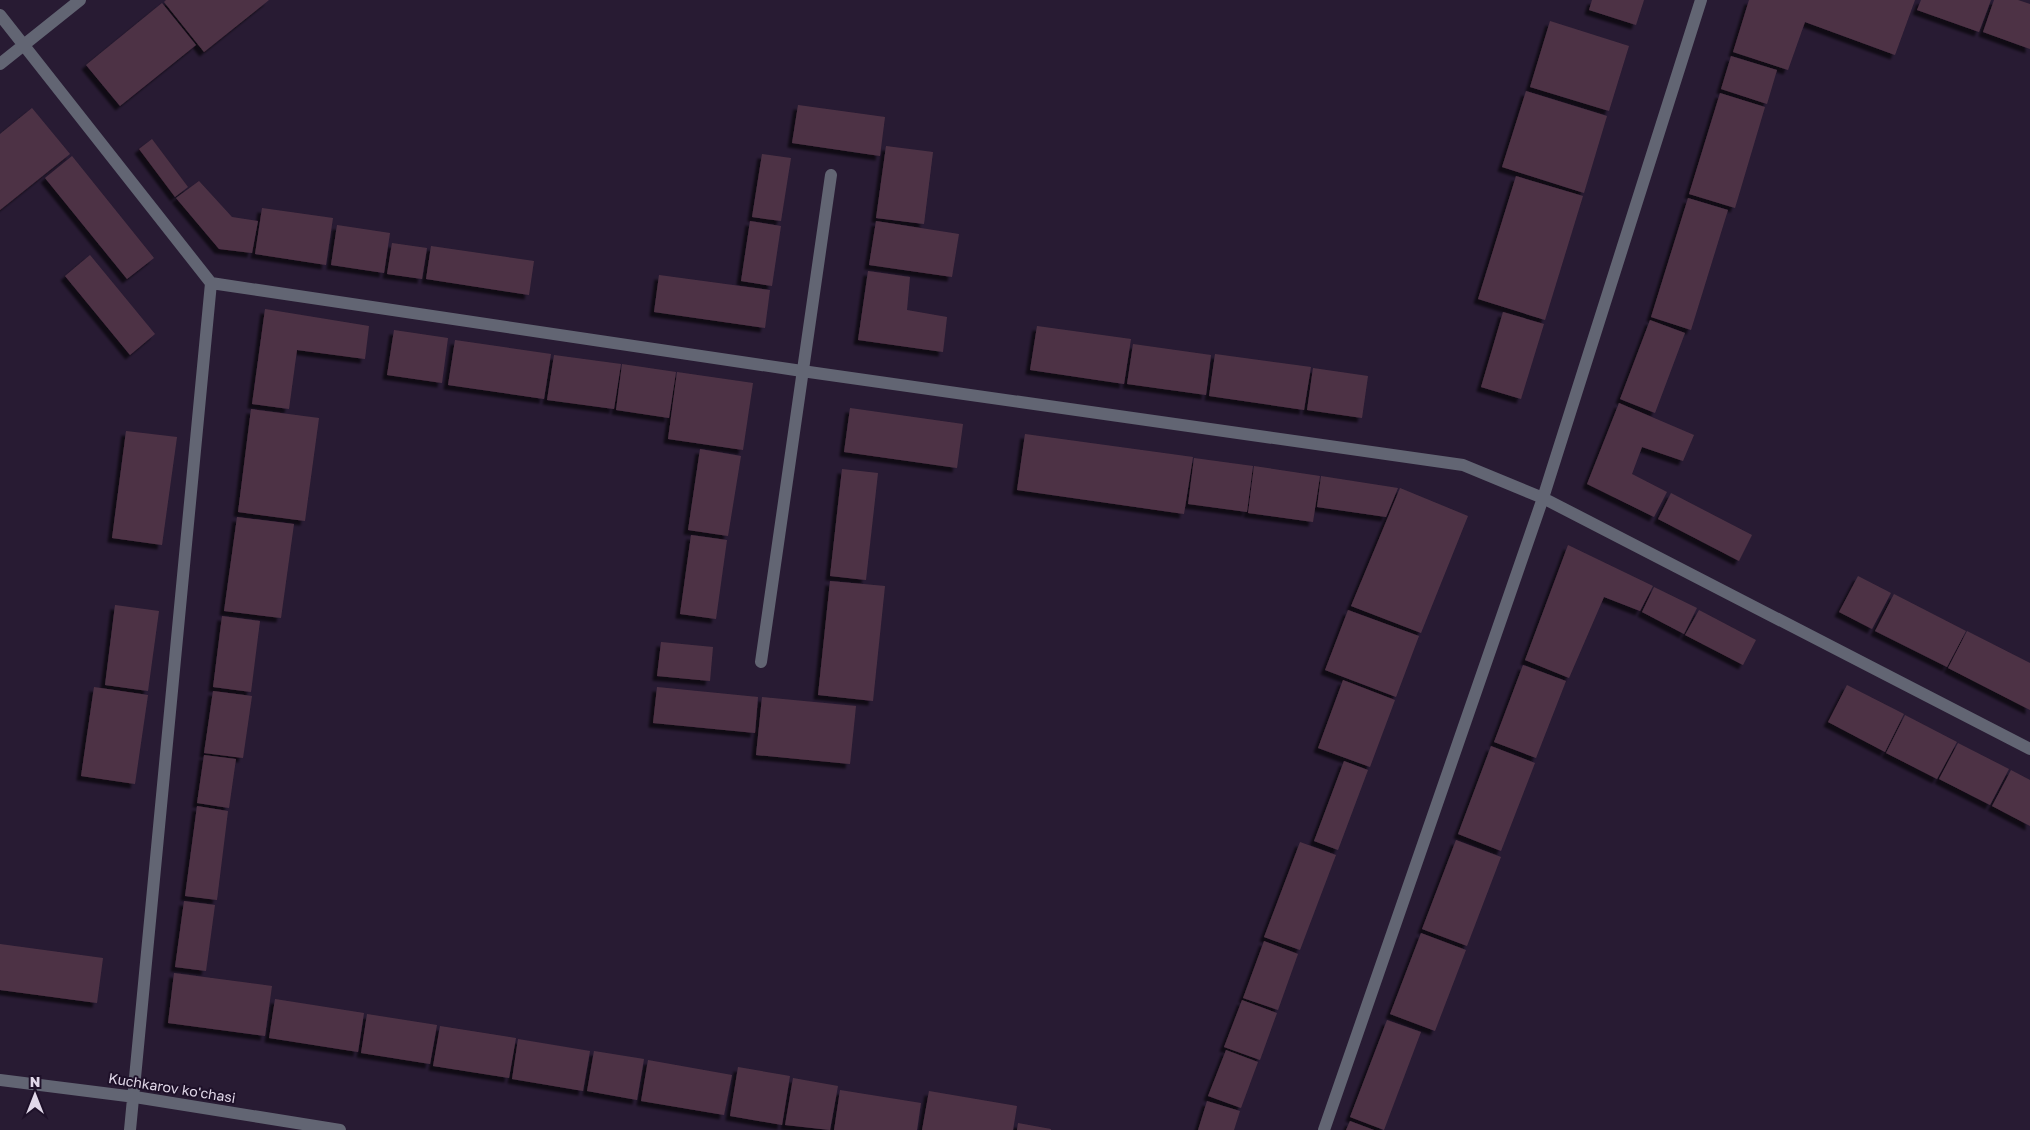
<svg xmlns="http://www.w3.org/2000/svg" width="2030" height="1130" viewBox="0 0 2030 1130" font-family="'Golos Text',sans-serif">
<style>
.building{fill:#4e3345;filter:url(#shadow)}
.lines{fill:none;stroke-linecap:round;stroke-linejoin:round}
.minor{stroke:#626573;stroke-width:12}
.labels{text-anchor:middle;stroke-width:4;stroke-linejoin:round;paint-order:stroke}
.street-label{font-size:14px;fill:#e1d8e9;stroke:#1e1129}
</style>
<defs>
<filter id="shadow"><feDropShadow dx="-4.5" dy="4.5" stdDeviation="1" flood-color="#0009"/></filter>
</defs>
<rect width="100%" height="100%" fill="#281b33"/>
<path class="building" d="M166 0H269L204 52 164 2Z
M1592 0H1644L1636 25 1589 10Z
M1749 0H1915L1895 55 1805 22 1788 70 1733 52Z
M1921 0H1991L1979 32 1917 10Z
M1994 0H2018L2030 4V49L1983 32Z
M162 3 196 45 120 106 86 65Z
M1550 21 1629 46 1609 111 1530 87Z
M1731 56 1777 70 1767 104 1721 89Z
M1526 91 1607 116 1584 193 1502 167Z
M1720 93 1765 107 1735 208 1689 194Z
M798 105 885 117 880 156 792 143Z
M32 108 70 154 0 210V134Z
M152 139 188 187 175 197 139 149Z
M886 146 933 152 924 224 876 218Z
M762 154 791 158 781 221 752 217Z
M72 156 154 258 127 279 45 178Z
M1516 176 1583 196 1545 320 1478 299Z
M199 181 232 217 258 221 252 253 219 249 176 198Z
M1688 198 1728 210 1691 330 1651 317Z
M262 208 333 218 326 265 255 254Z
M750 221 781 226 772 286 741 281Z
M876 221 959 234 952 277 869 265Z
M337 225 390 233 384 273 331 265Z
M392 243 427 248 422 279 387 274Z
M431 246 534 261 529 295 426 279Z
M90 255 155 334 130 355 65 276Z
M868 271 910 277 907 310 947 317 943 352 858 340Z
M659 275 770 290 765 328 654 312Z
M265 309 369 326 365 359 297 350 289 409 252 404Z
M1503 312 1544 324 1521 399 1481 387Z
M1650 320 1685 333 1655 413 1620 399Z
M1037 326 1131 339 1124 384 1030 370Z
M394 330 448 338 442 383 387 375Z
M455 340 551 354 544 399 448 385Z
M1133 344 1211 355 1206 395 1127 384Z
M1215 354 1311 367 1304 410 1209 396Z
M554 355 621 364 614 409 547 400Z
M622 364 676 372 669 418 616 410Z
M1313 368 1368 376 1362 418 1307 410Z
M677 372 753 383 743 450 668 439Z
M1619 403 1694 435 1683 461 1642 447 1632 474 1667 492 1654 517 1587 484Z
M850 408 963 424 957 468 844 452Z
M251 409 319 418 305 521 238 512Z
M126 431 177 437 162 545 112 538Z
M1025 434 1193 457 1184 514 1017 490Z
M700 449 741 456 728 536 688 530Z
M1194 458 1253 466 1247 512 1188 504Z
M1254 466 1320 476 1313 522 1248 513Z
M842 469 878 473 866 580 830 576Z
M1321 476 1398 488 1386 517 1317 507Z
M1400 488 1468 516 1421 633 1351 606Z
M1671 493 1752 535 1739 561 1658 519Z
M237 517 294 524 281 618 224 611Z
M691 535 727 540 716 619 680 614Z
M1568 545 1653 586 1640 611 1604 597 1569 678 1525 660Z
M1858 576 1891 593 1872 629 1839 612Z
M830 581 885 586 873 701 818 695Z
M1654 587 1697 608 1684 634 1642 612Z
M1894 594 1966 631 1947 667 1875 631Z
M115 605 159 611 148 691 105 685Z
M1348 610 1419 636 1396 697 1325 670Z
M1699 610 1756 640 1743 665 1685 635Z
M222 616 260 621 251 692 213 687Z
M1967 631 2030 663V710L1948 668Z
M661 642 713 647 710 681 657 676Z
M1523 665 1566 681 1536 758 1494 742Z
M1343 680 1395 700 1370 767 1318 748Z
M1847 685 1904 714 1885 752 1828 722Z
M94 687 148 695 135 784 81 776Z
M657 687 758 697 755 733 653 723Z
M213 691 252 696 243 758 204 753Z
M762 697 856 706 850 764 756 755Z
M1905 715 1957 742 1937 779 1886 753Z
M1958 743 2009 769 1990 805 1939 779Z
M1491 746 1535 763 1501 851 1458 834Z
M204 755 236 759 229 808 197 803Z
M1344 761 1368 770 1338 850 1314 841Z
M2011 770 2030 780V826L1992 806Z
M197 806 228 811 217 900 185 896Z
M1456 840 1501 857 1467 946 1422 929Z
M1300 842 1336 855 1300 950 1264 937Z
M184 901 215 905 206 971 175 967Z
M1421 933 1466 950 1435 1031 1390 1014Z
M1264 941 1298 954 1278 1010 1243 998Z
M0 944 103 958 97 1003 0 990Z
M174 973 272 986 265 1036 168 1023Z
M275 999 364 1013 358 1052 269 1038Z
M1242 1000 1277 1013 1260 1060 1224 1047Z
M367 1014 437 1025 430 1064 361 1053Z
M1387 1020 1421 1032 1384 1130 1350 1117Z
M440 1026 516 1038 509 1078 433 1066Z
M518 1039 590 1051 583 1091 512 1079Z
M1226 1050 1258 1062 1241 1108 1208 1096Z
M594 1051 644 1059 637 1100 587 1091Z
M648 1060 732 1075 724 1115 641 1101Z
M738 1067 790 1076 782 1125 730 1116Z
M793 1078 838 1086 830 1130 785 1125Z
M840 1090 921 1103 917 1130H834Z
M929 1091 1017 1106 1013 1130H922Z
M1207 1101 1240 1111 1234 1130H1198Z
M1350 1121 1374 1130H1346Z
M1018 1123 1051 1129V1130H1017Z"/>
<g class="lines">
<path class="minor" d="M0 15 211 283 130 1130
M0 64 80 0
M211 283 802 371 1463 465 1543 498 2030 749
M761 662 831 175
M0 1080 135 1097 340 1130
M1324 1130 1543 498 1701 0"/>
</g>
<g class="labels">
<g class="street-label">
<text transform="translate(172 1088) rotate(9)" y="5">Kuchkarov ko'chasi</text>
</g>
</g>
<g transform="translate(35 1095)" stroke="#1e1129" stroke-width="4" paint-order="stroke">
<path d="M0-4L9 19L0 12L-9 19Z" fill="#e1d8e9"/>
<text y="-8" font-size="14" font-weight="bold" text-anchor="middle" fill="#e1d8e9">N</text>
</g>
</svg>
